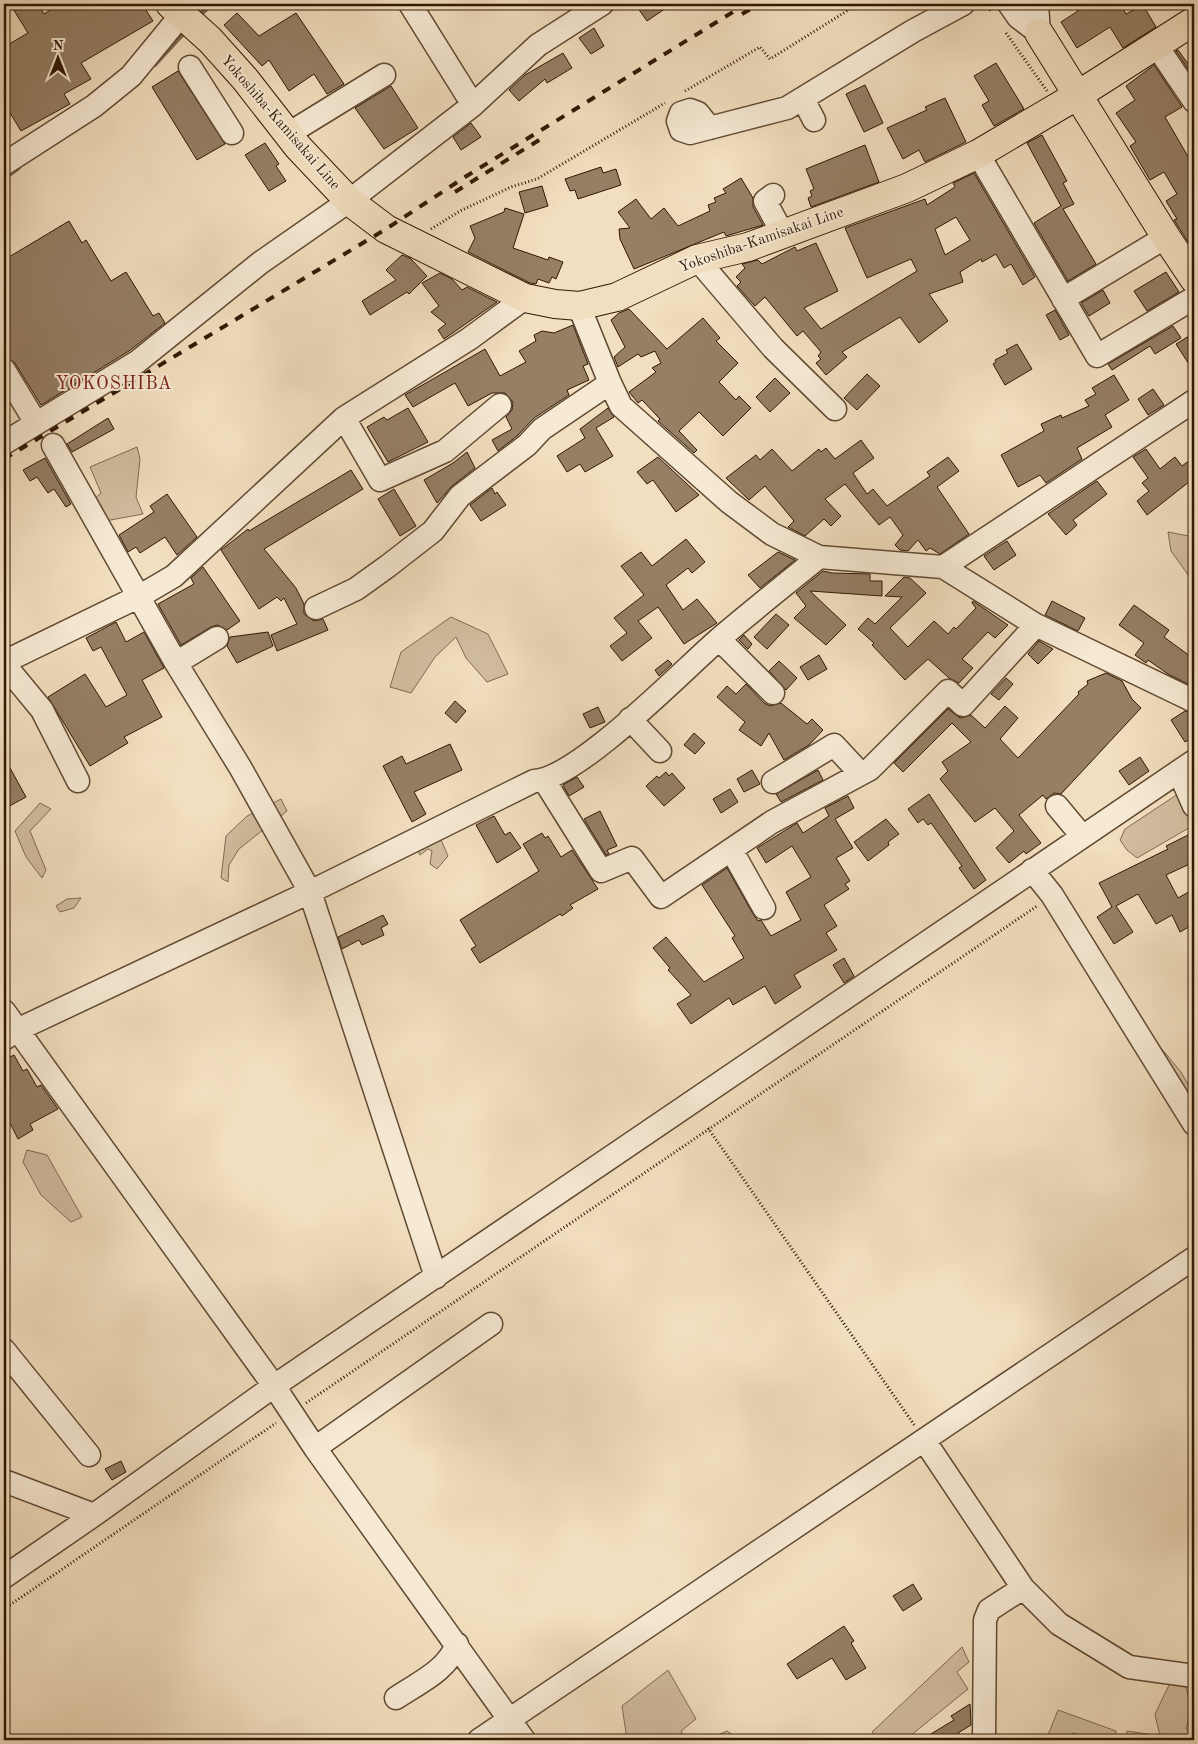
<svg xmlns="http://www.w3.org/2000/svg" width="1198" height="1744" viewBox="0 0 1198 1744" font-family="'Old Standard TT',serif">
<style>
.green{fill:#d1bd9f;stroke:#806a52}
.lines{fill:none;stroke-linecap:round;stroke-linejoin:round}
.stream{stroke:#7d674e;stroke-width:5}
.building{fill:#957f65;stroke:#301804;fill-rule:evenodd}
.minor-casing{stroke:#604a33;stroke-width:25}
.major-casing{stroke:#301804;stroke-width:30}
.path{stroke:#301804;stroke-width:3;stroke-dasharray:1 2.5;stroke-linecap:butt}
.minor{stroke:#f7ead5;stroke-width:22}
.major{stroke:#f2dfbf;stroke-width:28}
.rail{stroke:#301804;stroke-width:4;stroke-dasharray:9 9;stroke-linecap:butt}
.labels{text-anchor:middle;stroke-width:4;stroke-linejoin:round;paint-order:stroke}
.street-label{font-size:15px;fill:#301804;stroke:#f7ead5}
.quarter-label{font-size:18px;letter-spacing:1px;fill:#7a1f14;stroke:#f7ead5}
</style>
<rect width="100%" height="100%" fill="#f2dfbf"/>
<filter id="stains"><feTurbulence type="fractalNoise" baseFrequency=".004" numOctaves="4"/><feColorMatrix values="0 0 0 0 .2 0 0 0 0 .09 0 0 0 0 .02 0 0 0 .5 -.17"/></filter>
<radialGradient id="worn" r=".72"><stop offset=".6" stop-color="#630" stop-opacity="0"/><stop offset="1" stop-color="#630" stop-opacity=".3"/></radialGradient>
<path class="green" d="M137 447 140 459 136 497 143 514 100 522 91 502 101 493 90 467Z
M1168 532 1194 537V583L1171 551Z
M451 617 488 634 508 674 487 682 466 658 456 637 435 657 411 693 390 687 401 652Z
M1178 794 1194 818V825L1137 858 1127 850 1120 840 1125 829Z
M281 799 287 811 239 849 229 865 228 882 221 878 226 836 247 816Z
M40 803 51 809 30 831 46 870 42 878 26 857 15 831Z
M439 835 448 856 437 869 430 864 432 851 428 849 420 855 416 847Z
M81 898 74 908 60 912 56 906 67 899Z
M1142 1025 1181 1072 1194 1095V1116Z
M27 1150 47 1155 82 1217 71 1222 41 1195 23 1162Z
M962 1647 969 1662 957 1672 968 1689 905 1740H878L872 1732Z
M668 1670 696 1719 681 1731 686 1740H627L622 1706Z
M1171 1681 1184 1682 1192 1707 1186 1729 1194 1735V1740H1126L1127 1731 1160 1736 1155 1714Z
M1058 1710 1116 1731 1115 1740H1104L1072 1733 1070 1740 1048 1735Z
M727 1731 740 1740H706Z"/>
<g class="lines">
<path class="stream" d="M198 17 211 4
M155 64 187 29
M4 178 18 168"/>
</g>
<path class="building" d="M10 4H38L44 14 60 4H142L153 21 81 63 91 79 64 94 70 104 21 131 4 103V47L28 33Z
M635 4H672L647 21Z
M1074 4H1120L1126 14 1143 5 1156 27 1123 48 1110 27 1077 48 1061 22 1078 11Z
M237 13 259 36 296 13 344 84 327 94 314 74 289 91 269 60 262 66 224 25Z
M594 28 604 46 591 54 579 38Z
M1178 50 1194 72V78L1176 51Z
M563 53 572 68 547 83 545 79 519 101 509 90 525 75Z
M996 63 1024 109 994 126 982 105 989 101 974 76Z
M1154 65 1182 107 1165 117 1190 160 1194 158V202L1188 206 1194 215V251L1174 220 1177 219 1166 201 1177 194 1164 172 1150 180 1130 146 1136 142 1116 113 1135 100 1126 86Z
M178 71 225 144 197 160 152 87Z
M865 85 883 123 864 132 846 94Z
M391 86 418 128 384 149 355 108Z
M945 98 966 142 925 162 919 150 903 159 887 128 927 110 925 107Z
M471 123 481 137 461 150 453 137Z
M1042 135 1067 181 1063 183 1074 204 1063 209 1096 264 1068 281 1034 223 1061 206 1027 143Z
M265 143 279 164 276 166 286 181 269 191 245 155Z
M865 145 879 182 811 207 808 198 812 196 810 191 814 189 806 169Z
M601 167 603 173 616 169 621 185 578 199 575 190 570 191 565 179Z
M974 173 1035 277 1023 285 1011 264 1004 268 996 254 982 262 981 259 960 272 963 282 929 294 948 321 919 343 900 317 842 352 847 357 826 375 816 363 821 359 818 356 821 352 803 331 797 336 765 297 755 306 737 286 741 282 736 277 745 268 742 264 758 260 762 264 795 247 797 251 816 243 838 291 804 308 821 329 917 271 911 259 867 278 845 228 925 199 927 205 955 187 953 183ZM956 217 970 240 945 255 935 229Z
M741 178 753 198V207L763 225 726 236 724 232 634 269 620 239 619 229 630 228 618 212 636 199 651 219 664 208 678 226 710 211 708 205 716 202 714 198 726 193 723 189Z
M542 186 548 206 525 213 519 192Z
M505 208 524 214 513 248 548 260 549 257 563 262 556 279 552 277 549 283 538 279 536 284 530 283 468 252 475 238 470 226 504 212Z
M69 221 82 243 86 240 111 281 126 272 153 316 159 313 165 323 129 351 41 405 15 363 4 357V260Z
M402 255 410 258 427 276 409 294 407 292 370 315 362 301 396 280 386 270Z
M1166 272 1179 292 1147 311 1134 291Z
M440 273 452 279 462 290 467 287 497 302 444 339 438 330 446 324 431 312 439 306 422 283Z
M1103 290 1110 303 1089 316 1081 303Z
M629 309 667 349 703 318 720 338 716 341 738 363 719 382 736 400 739 396 751 408 723 436 699 412 679 431 697 450 694 453 658 421 660 419 642 400 638 403 629 392 656 372 652 368 661 363 655 351 641 357 638 354 618 367 614 357 625 347 611 320 619 313Z
M1055 310 1069 335 1060 340 1046 315Z
M573 325 588 364 583 366 589 380 567 390 569 395 534 418 518 435 498 451 492 440 512 429 506 417 512 410 513 402 505 393H492L468 406 455 383 413 407 405 395 485 349 500 376 526 362 519 351 536 341 534 335 542 331 554 333Z
M1173 326 1181 338 1155 354 1150 346 1112 370 1108 364Z
M1194 333V372L1176 344Z
M1017 344 1032 369 1005 385 993 364 996 362 995 360 1008 353 1006 350Z
M867 374 880 386 857 410 844 398Z
M1114 375 1129 400 1105 415 1112 427 1077 448 1082 459 1046 483 1040 475 1018 487 1001 455 1044 431 1041 424 1061 415 1062 418 1089 406 1085 400 1096 394 1092 388Z
M775 378 790 393 770 412 756 397Z
M1153 389 1164 405 1148 415 1138 399Z
M408 408 428 442 388 462 367 427 384 417 387 420Z
M608 408 614 417 596 428 613 456 585 472 580 464 567 472 557 456 585 438 580 429Z
M108 418 114 429 72 452 67 444Z
M861 440 874 458 853 473 867 494 873 489 887 506 930 476 927 472 948 457 959 471 937 487 969 534 940 554 930 548 926 551 918 540 908 551 900 550 895 545 903 535 890 517 879 525 845 484 825 499 841 516 831 526 824 519 805 536 788 527 794 521 765 486 749 500 726 478 756 455 760 460 772 449 792 471 819 449 821 452 826 448 835 459Z
M1146 449 1160 469 1175 457 1182 466 1194 457V478L1147 515 1137 501 1149 491 1142 483 1148 478 1133 457Z
M467 452 475 468 452 486 437 503 424 480 453 463Z
M658 457 699 495 676 512 653 480 647 484 637 472Z
M45 458 71 504 66 507 54 489 48 493 37 477 30 481 23 470Z
M351 470 363 489 264 549 296 588 304 604V614L314 621 323 619 328 630 277 651 271 635 297 624 284 598 281 601 277 597 259 609 221 550 248 529 249 531Z
M1097 481 1107 494 1073 520 1077 525 1066 535 1048 514Z
M492 488 495 494 497 492 506 505 481 521 470 505Z
M394 489 416 526 400 536 378 499Z
M167 494 197 537 177 555 165 537 140 553 136 547 128 552 119 535 154 512 150 506Z
M686 539 705 562 692 573 688 568 666 585 683 610 697 599 717 623 684 644 658 607 638 621 652 638 622 661 610 646 627 633 614 618 644 595 621 566 641 552 652 566Z
M1007 541 1016 555 994 570 984 556Z
M778 552 795 560 760 588 748 575Z
M203 567 240 621 227 630 217 625 211 627 181 645 158 604 194 584 191 578Z
M823 571 832 573 870 574V581H882V596L810 591 846 625 826 645 794 618 806 606 796 593Z
M904 577 910 578 926 593 890 628 908 647 934 621 948 634 954 627 956 629 976 608 972 603 973 601 1008 625 995 638 988 632 962 659 973 668 959 683 949 678 928 659 905 680 872 645 874 643 858 629 868 618 875 624 902 597 885 596Z
M1052 601 1085 618 1078 631 1045 615Z
M1134 605 1169 630 1164 637 1194 659V687L1168 674 1148 660 1146 663 1135 655 1144 643 1119 625Z
M776 614 789 625 767 649 754 637Z
M116 622 126 642 144 632 164 668 142 680 162 717 124 737 128 743 90 766 48 697 85 674 106 707 127 695 101 647 93 651 86 638Z
M268 632 273 646 237 663 227 646 230 637Z
M744 635 752 644 748 649 739 640Z
M1039 641 1053 649 1038 664 1028 654Z
M819 655 827 669 808 680 800 667Z
M668 660 672 664 659 676 655 670Z
M779 661 797 678 786 690 769 671Z
M1106 673 1122 681 1132 699 1141 708 1061 794 1054 793 1046 799 1043 795 1019 815 1041 843 1026 854 1024 851 1009 863 996 848 1014 831 995 808 975 822 940 779 948 771 942 762 971 742 952 723 903 772 894 763 948 709 960 718 971 715 985 728 1005 706 1018 718 1000 739 1018 758 1079 694 1078 692 1088 684 1087 681Z
M1006 678 1013 684 999 700 991 694Z
M746 684 764 703 770 706 781 703 807 724 812 719 823 730 809 745 784 760 769 733 761 746 739 730 745 722 717 697 727 686 736 694Z
M455 701 466 711 456 723 445 713Z
M598 707 605 722 590 728 583 714Z
M1185 711 1194 714V737L1185 742 1171 720Z
M694 733 705 743 695 754 684 745Z
M450 744 462 770 414 792 426 814 412 822 383 766 402 756 406 764Z
M4 757 26 797 4 809Z
M1140 757 1149 771 1129 785 1119 771Z
M752 770 760 784 744 792 737 779Z
M818 770 823 780 781 802 776 794Z
M666 772 669 776 672 773 685 788 664 806 646 786 657 776 659 778Z
M577 777 584 787 569 796 563 785Z
M730 789 738 802 721 813 713 799Z
M929 794 986 880 974 889 959 868 962 866 931 823 928 825 923 819 918 823 908 809Z
M848 796 854 808 835 819 853 848 836 858 850 881 845 884 849 889 824 905 837 926 826 933 837 950 794 975 801 987 775 1004 765 986 733 1005 729 998 691 1024 677 1004 691 995 668 970 670 968 653 948 666 937 704 982 744 958 732 938 735 936 702 885 727 868 753 914 758 921 761 920 771 936 801 920 786 892 811 877 792 846 766 863 757 848 797 823 803 833 829 816 825 808Z
M600 811 617 846 607 850 609 854 606 855 584 819Z
M494 816 505 835 510 832 521 848 497 863 476 825Z
M886 819 899 834 888 842 889 845 868 861 854 842Z
M1194 832V862L1166 875 1178 898 1194 889V924L1180 932 1172 915 1156 924 1138 894 1116 906 1133 932 1114 944 1097 917 1112 907 1099 883 1168 849 1166 846Z
M542 833 545 838 548 836 561 857 572 850 598 889 570 905 573 908 562 916 560 914 480 963 471 949 476 946 460 920 539 871 523 844Z
M383 915 388 924 381 928 384 935 362 945 359 940 342 949 338 937Z
M844 958 854 976 844 983 833 965Z
M14 1055 23 1071 27 1069 37 1087 41 1085 58 1109 30 1124 33 1130 18 1139 10 1123 4 1126V1060Z
M121 1461 126 1472 112 1480 105 1469Z
M913 1584 922 1599 903 1611 893 1596Z
M844 1626 854 1641 851 1643 866 1668 846 1680 832 1658 797 1679 787 1664Z
M970 1704 971 1725 958 1733 962 1740H921L954 1720 951 1716Z"/>
<g class="lines">
<g class="minor-casing">
<path id="minor" d="M410 4 473 105
M1009 4 1018 17 1039 33
M1037 4 1039 33
M1156 45 1194 101
M190 67 232 133
M803 99 814 120
M710 128 698 113 690 110 681 113 678 121 681 130 690 133 787 108 913 31 963 4
M288 134 384 75
M978 154 1097 356 1194 298
M4 164 94 106 131 76 182 14
M773 195 765 201 783 234
M697 259 773 348 835 409
M1063 299 1166 237
M579 306 610 383 621 406 729 502 772 534 819 557 943 567 1036 625 1194 701
M4 370 36 423
M344 418 380 480 445 451 500 405
M4 443 137 362 260 263 349 201 473 105 538 45 602 4
M53 445 176 663 240 767 310 892 436 1277
M943 567 1194 401
M316 608 356 589 388 566 433 531 460 496 527 445 542 429 610 383
M719 639 773 693
M4 662 140 596 174 576 344 418 469 339 525 298
M176 663 217 638
M4 664 42 710 78 781
M630 719 660 751
M1179 772 1194 806
M544 780 601 871 632 858 661 897 772 822 870 769 948 691 963 705 1036 625
M773 782 834 745 860 773
M1057 806 1082 836
M732 851 764 908
M1032 870 1052 895 1194 1124
M4 1011 274 1386 315 1448 524 1740
M4 1039 17 1030 310 892 534 781C578 779 682 671 719 639 752 611 786 584 819 557
M4 1350 89 1455
M924 1440 1023 1588 1059 1624 1129 1667 1194 1676
M315 1448 491 1324
M4 1481 94 1515
M4 1577 94 1515 274 1386 1194 761
M396 1698C418 1683 447 1671 457 1644
M479 1740 1194 1258
M984 1740 985 1620 989 1610 1023 1588"/>
</g>
<g class="major-casing">
<path id="major" d="M170 4 210 40 245 79 298 147 349 201 386 229 525 298 555 304 579 306 617 297 697 259 748 247 907 188 978 154 1078 95 1194 21
M1039 33 1166 237 1194 279"/>
</g>
<path class="path" d="M986 4 991 11
M1006 33 1047 91
M685 91 760 47 770 59 858 4
M431 229 460 211 511 187 537 179 665 103
M708 1128 915 1426
M306 1403 1037 906
M4 1609 276 1423"/>
<use href="#minor" class="minor"/>
<use href="#major" class="major"/>
<path class="rail" d="M742 14 759 4
M455 192 544 137
M4 459 386 229 465 177 746 4"/>
</g>
<g class="labels">
<g class="street-label">
<text transform="translate(281 122) rotate(49)" y="5">Yokoshiba-Kamisakai Line</text>
<text transform="translate(761 239) rotate(-19)" y="5">Yokoshiba-Kamisakai Line</text>
</g>
<g class="quarter-label">
<text x="114" y="389">YOKOSHIBA</text>
</g>
</g>
<rect width="1198" height="1744" fill="none" stroke="#f2dfbf" stroke-width="20"/>
<rect x="5" y="5" width="1188" height="1734" fill="none" stroke="#301804" stroke-width="2.5"/>
<rect x="10" y="10" width="1178" height="1724" fill="none" stroke="#301804"/>
<g transform="translate(58 58)" stroke="#f7ead5" stroke-width="4" paint-order="stroke">
<path d="M0-4L9 19L0 12L-9 19Z" fill="#301804"/>
<text y="-8" font-size="14" font-weight="bold" text-anchor="middle" fill="#301804">N</text>
</g>
<rect width="100%" height="100%" filter="url(#stains)"/>
<rect width="100%" height="100%" fill="url(#worn)"/>
</svg>
